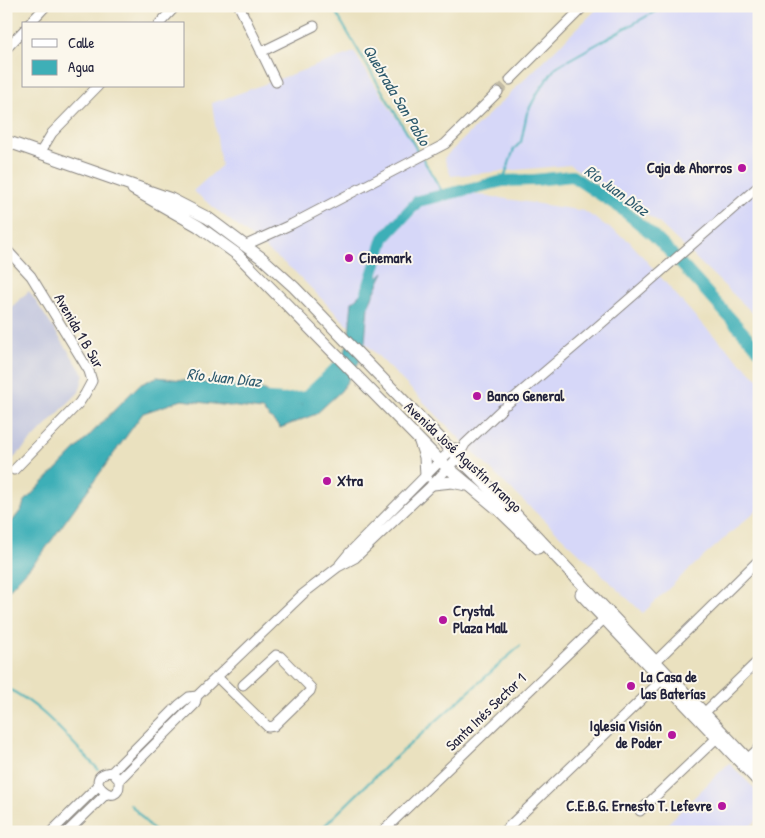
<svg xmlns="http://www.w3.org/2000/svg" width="765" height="838" viewBox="0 0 765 838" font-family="'Patrick Hand',sans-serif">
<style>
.built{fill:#d6d7f8}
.industrial{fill:#bec2dd}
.water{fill:#3eafb7;stroke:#306879}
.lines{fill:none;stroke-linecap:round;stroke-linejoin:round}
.stream{stroke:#3eafb7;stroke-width:2}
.river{stroke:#3eafb7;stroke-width:12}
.minor-tunnel{stroke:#c2bba5;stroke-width:9;stroke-dasharray:9 4.5;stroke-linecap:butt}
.minor-casing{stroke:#86827d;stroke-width:11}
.major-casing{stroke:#86827d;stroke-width:13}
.minor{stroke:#fff;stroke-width:9}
.major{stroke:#fff;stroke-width:11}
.poi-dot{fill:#b5179e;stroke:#fbf7ec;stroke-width:2}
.labels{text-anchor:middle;stroke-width:4;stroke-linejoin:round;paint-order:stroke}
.poi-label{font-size:15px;font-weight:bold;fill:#22223b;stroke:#fbf7ec;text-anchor:start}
.street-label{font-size:15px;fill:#22223b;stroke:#fbf7ec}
.water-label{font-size:16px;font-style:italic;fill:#2d5a6d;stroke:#fbf7ec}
</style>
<rect width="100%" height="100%" fill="#fbf7ec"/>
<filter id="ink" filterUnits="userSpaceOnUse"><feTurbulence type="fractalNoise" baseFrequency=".02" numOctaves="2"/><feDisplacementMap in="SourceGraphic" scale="10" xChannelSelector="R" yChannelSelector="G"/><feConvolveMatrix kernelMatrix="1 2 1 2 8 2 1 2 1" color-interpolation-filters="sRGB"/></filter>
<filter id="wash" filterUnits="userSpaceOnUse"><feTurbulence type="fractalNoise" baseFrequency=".0096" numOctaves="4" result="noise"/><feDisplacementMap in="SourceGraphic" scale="20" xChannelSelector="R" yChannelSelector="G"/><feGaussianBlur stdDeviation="1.12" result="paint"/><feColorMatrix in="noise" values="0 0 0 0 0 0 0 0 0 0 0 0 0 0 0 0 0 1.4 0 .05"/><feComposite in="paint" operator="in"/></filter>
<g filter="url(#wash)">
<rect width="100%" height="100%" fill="#eae1bf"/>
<path class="built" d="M600 6H759V319L659 223 570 165 451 176 444 158Z
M354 52 442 189 584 211 629 241 699 321 759 380V508L685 573 643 613 498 477 294 271 193 191 221 166 212 103Z
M729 763 759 793V818L744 832H659Z"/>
<path class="industrial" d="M29 291 84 375 79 392 6 466V312Z"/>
<path class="water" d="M384 272 368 306 364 354 341 391 316 414 280 428 262 410 182 400 143 413 41 555 6 593V529L22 509 24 502 139 385 157 377 264 390 275 402 302 404 333 378 348 343 352 302Z"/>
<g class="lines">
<path class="stream" d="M332 6 420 155
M423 159 444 195
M503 181 514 149 521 142 527 113 538 92 556 67 665 6
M6 688C42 704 70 741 98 769
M130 804 155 832
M318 832 388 764 520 646"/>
<path class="river" d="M363 304 384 238 418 201 503 181 535 180 572 176 619 207 654 236 673 255 759 350
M256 398 284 400 306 397 348 357"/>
</g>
</g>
<g filter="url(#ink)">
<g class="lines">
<path class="minor-tunnel" d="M498 92 510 80"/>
<g class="minor-casing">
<path id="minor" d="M239 6 276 82
M29 24 46 6
M159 24 176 6
M6 49 24 30
M261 52 314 26
M510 80 584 6
M40 153 52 133 98 86
M246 245 292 224 445 144 498 92
M6 249 31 276 89 371 92 381 85 394 79 403 14 470
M507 404 588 335 759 186
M340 564 350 552 451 450 455 448
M656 661 759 560
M217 677 268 727 274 726 310 691 311 688 280 656 276 655 243 685
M700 717 759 660
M743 763 759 748
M112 772 119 780C122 815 76 775 112 772L180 704 189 697 197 696
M119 780 195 704 197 696 303 594 338 567 355 558 433 484 458 457 465 444 502 409
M640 811 721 734
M51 832 99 785
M67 832 106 794
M382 832 608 615
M503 832 666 676"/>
</g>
<g class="major-casing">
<path id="major" d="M6 141 171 199 208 218 263 259 294 287 458 457 508 506 759 771
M133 189 198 226 238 255 440 461 500 511 538 548
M420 442 425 457 426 476
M433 484 452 482 466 485
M581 594 759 782"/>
</g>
<use href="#minor" class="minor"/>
<use href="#major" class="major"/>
</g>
</g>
<g class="poi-dot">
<circle cx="742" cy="168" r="5"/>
<circle cx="349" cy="258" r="5"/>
<circle cx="477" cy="396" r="5"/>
<circle cx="327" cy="481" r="5"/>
<circle cx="443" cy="620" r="5"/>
<circle cx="631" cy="686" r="5"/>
<circle cx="672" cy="735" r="5"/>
<circle cx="722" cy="806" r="5"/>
</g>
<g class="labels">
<g class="poi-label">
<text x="732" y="173" text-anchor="end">Caja de Ahorros</text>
<text x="359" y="263">Cinemark</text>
<text x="487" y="401">Banco General</text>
<text x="337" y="486">Xtra</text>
<text x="453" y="616">Crystal<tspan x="453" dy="17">Plaza Mall</tspan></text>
<text x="641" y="682">La Casa de<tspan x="641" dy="17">las Baterías</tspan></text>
<text x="662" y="731" text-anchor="end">Iglesia Visión<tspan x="662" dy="17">de Poder</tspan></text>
<text x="712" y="811" text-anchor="end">C.E.B.G. Ernesto T. Lefevre</text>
</g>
<g class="street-label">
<text transform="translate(79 331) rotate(60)" y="5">Avenida 1 B Sur</text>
<text transform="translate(463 457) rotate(43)" y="5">Avenida José Agustín Arango</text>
<text transform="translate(486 712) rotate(-44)" y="5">Santa Inés Sector 1</text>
</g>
<g class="water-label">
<text transform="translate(397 95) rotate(59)" y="6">Quebrada San Pablo</text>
<text transform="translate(617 190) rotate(36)" y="6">Río Juan Díaz</text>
<text transform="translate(224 377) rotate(6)" y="6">Río Juan Díaz</text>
</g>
</g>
<rect width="765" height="838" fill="none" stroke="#fbf7ec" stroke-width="25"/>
<rect x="22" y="22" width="162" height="65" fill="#fbf7ec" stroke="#a4a2a5"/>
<rect x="32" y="39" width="25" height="8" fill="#ffffff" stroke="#a4a2a5"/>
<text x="68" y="48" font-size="15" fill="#22223b">Calle</text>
<rect x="32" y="60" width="25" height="15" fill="#3eafb7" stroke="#a4a2a5"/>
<text x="68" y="72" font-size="15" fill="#22223b">Agua</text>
</svg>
